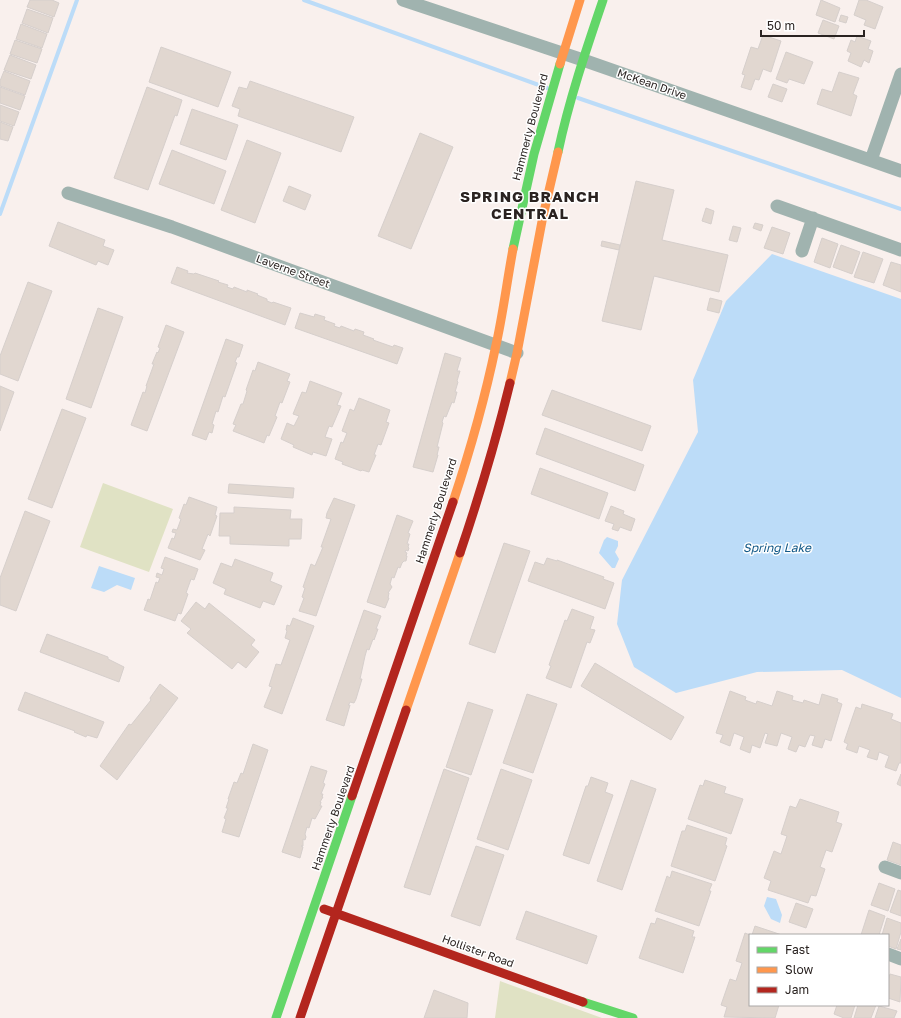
<svg xmlns="http://www.w3.org/2000/svg" width="901" height="1018" viewBox="0 0 901 1018" font-family="'Golos Text',sans-serif">
<style>
.green{fill:#e0e2c4}
.water{fill:#bcdcf8}
.lines{fill:none;stroke-linecap:round;stroke-linejoin:round}
.stream{stroke:#bcdcf8;stroke-width:4}
.building{fill:#e1d7d0;stroke:#d6cfcc}
.street{stroke:#a0b3af;stroke-width:13}
.fast{stroke:#63d668;stroke-width:9}
.slow{stroke:#ff974d;stroke-width:9}
.jam{stroke:#b3261e;stroke-width:9}
.labels{text-anchor:middle;stroke-width:3;stroke-linejoin:round;paint-order:stroke}
.street-label{font-size:11px;fill:#2a2321;stroke:#fff}
.water-label{font-size:12px;font-style:italic;fill:#115887;stroke:#fff}
.district-label{font-size:15px;font-weight:bold;letter-spacing:1px;fill:#2a2321;stroke:#fff}
</style>
<rect width="100%" height="100%" fill="#f9f0ed"/>
<path class="green" d="M103 483 173 509 149 572 80 547Z
M500 981 602 1018H495Z"/>
<path class="water" d="M772 254 901 299V698L842 670 757 672 676 693 634 667 617 624 622 580 698 432 693 380 726 301Z
M607 537 618 541V546L615 552 619 559 615 568H612L599 553 604 540Z
M99 566 135 578 131 590 117 585 104 592 91 588Z
M767 897 776 899 782 915 780 923 771 919 764 906Z"/>
<g class="lines">
<path class="stream" d="M304 0 547 88
M578 98 901 209
M0 214 77 0"/>
</g>
<path class="building" d="M30 0H52L59 3 54 17 27 7Z
M821 0 840 8 835 22 816 15Z
M859 0H866L883 7 875 29 864 25 866 20 854 15Z
M27 9 53 18 48 33 22 23Z
M841 15 848 17 846 23 839 21Z
M823 20 839 26 834 39 818 33Z
M21 24 47 34 42 48 16 39Z
M763 35 781 41 771 72 763 69 759 80 755 79 751 90 741 87 745 75 742 74 751 47 758 49Z
M857 36 871 41 868 49 873 51 869 63 864 60 861 67 848 61 851 53 847 51 851 40 855 42Z
M15 40 42 49 37 63 10 54Z
M161 47 231 72 218 107 149 82Z
M786 52 813 62 804 84 789 79 787 83 776 79Z
M10 55 36 65 31 79 4 70Z
M4 71 30 81 25 95 0 86V81Z
M839 72 859 78 853 94 857 96 851 116 817 104 822 89 832 92Z
M250 81 354 117 341 152 238 116 240 109 232 106 239 87 247 89Z
M773 84 787 89 782 102 768 97Z
M0 87 25 96 20 110 0 103Z
M147 87 182 100 177 116 175 115 148 190 114 178Z
M0 105 19 112 14 126 0 121Z
M192 109 238 125 226 160 180 144Z
M0 122 13 127 8 141 0 139Z
M420 133 453 147 411 249 378 236Z
M247 140 281 153 255 223 221 210Z
M172 150 226 171 214 204 159 184Z
M636 181 674 190 662 240 728 255 719 292 654 276 641 330 602 321Z
M289 186 311 195 305 210 283 201Z
M706 208 714 211 711 224 702 221Z
M58 222 105 240 103 246 114 250 108 265 98 261 96 265 49 246Z
M755 223 763 225 761 231 753 228Z
M733 226 741 228 737 242 729 240Z
M772 227 790 233 783 254 764 248Z
M822 238 838 244 830 268 814 262Z
M602 241 620 245 619 250 601 246Z
M841 245 860 252 852 274 833 267Z
M863 252 883 259 874 283 854 277Z
M891 262 901 265V292L883 285Z
M177 267 188 271 187 273 194 274 195 273 219 281 218 282 228 285 227 287 233 289 234 287 247 292V290L258 294 257 295 267 299V301L272 303 273 302 291 308 285 325 171 283Z
M28 282 52 291 18 381 0 374V356Z
M710 298 722 301 719 313 707 310Z
M98 308 123 317 91 408 66 399Z
M300 313 314 317 315 314 325 317 324 320 335 324 334 326 340 328 341 326 354 331 355 329 364 332 363 335 374 339 373 340 393 347 394 345 403 348 397 364 295 328Z
M166 325 184 332 147 431 131 425 143 392 145 393 147 386H146L154 364H152L157 352 158 353 160 348 158 347Z
M226 339 243 345 239 357H237L235 362 237 363 225 397 223 396 218 412 216 411 212 424 214 425 212 433 209 432 206 440 192 435Z
M445 353 461 358 457 371H460L457 381 458 382 455 392H457L454 403 452 402 446 417 444 416 442 422 443 423 437 447H439L437 455H438L433 472 413 467Z
M258 362 290 374 287 381 290 382 282 403 280 402 275 416 277 417 269 436 267 435 264 443 233 431 236 425 233 424 241 404H243L247 391 246 390 253 370 255 371Z
M310 381 342 393 337 405 341 406 332 427 329 426 325 437 332 439 326 456 313 452 312 455 293 447 294 445 281 439 287 423 294 426 299 416 293 414 302 392 306 393Z
M0 386 14 392 0 431Z
M552 390 651 426 642 451 542 415Z
M359 398 390 410 386 422 389 423 381 445 378 444 374 455H376L369 472 362 470 361 471 342 464 343 462 335 459 341 442 343 443 347 433 342 431 350 409 354 411Z
M62 409 86 418 52 508 28 499Z
M545 428 644 465 635 491 536 454Z
M540 468 608 493 599 519 531 494Z
M229 484 294 488 293 498 228 493Z
M189 497 217 507 215 515 217 516 210 536 208 534 202 549 205 550 200 560 168 548 172 538 174 539 176 533 172 532 173 529 177 530 181 519 179 518 184 504 186 505Z
M334 498 355 505 316 616 299 611 304 598 302 597 305 588 303 587 311 564 315 566 323 547H321L331 519 326 518 327 513Z
M611 506 624 511 623 514 635 519 631 531 620 527 618 531 612 529 614 524 605 521Z
M234 507 291 510 290 519H302L301 539H289V546L230 544V536H219L220 513H234Z
M25 511 50 521 16 611 0 605V578Z
M397 515 413 521 408 533 410 534 407 544H409L408 547 409 548 408 551 406 550 405 552 407 553 406 556H407L406 561H404L402 563 400 568 398 567 394 578 392 577 390 584 392 587 388 593H389L388 598H389L385 608 367 602Z
M504 543 530 551 495 653 469 644Z
M165 557 198 569 194 580 191 579 186 593 188 594 181 614 178 613 175 621 144 610 148 599 150 600 156 582 158 583 160 578 156 577 157 573 162 575 164 569 161 568Z
M547 558 557 561V560L604 577 603 579 614 583 605 609 528 581 535 562 544 565Z
M235 559 273 573 270 581 282 586 274 605 263 601 260 608 224 594 226 589 213 583 221 563 232 567Z
M196 602 205 609 209 603 255 640 251 645 259 652 246 668 238 662 232 669 187 633 191 629 181 621Z
M572 609 594 617 590 629 595 630 590 643 587 642 571 688 546 678 551 666 549 665 565 620 567 621Z
M364 610 381 616 376 629H378L374 640 373 639 369 650 367 649 365 656 360 679H362L356 699 354 703 350 702 349 704 348 705H350L344 726 326 720Z
M293 618 314 626 282 714 264 707 272 687 269 686 276 664 281 665 290 640 285 638 287 631 286 630 287 625 290 626Z
M47 634 108 657V659L124 667 119 682 40 652Z
M595 663 684 717 671 740 581 686Z
M160 684 178 698 117 780 100 766 129 724 131 725 151 700 150 698Z
M730 691 746 697 745 700 756 704 757 701 772 706 777 691 793 696 792 700 803 703 804 700 819 705 822 694 838 699 837 702 842 704 831 741 825 739 822 748 812 745 815 736 810 735 805 747 799 745 796 752 788 749 792 737 781 733 777 746 765 743 768 734 765 733 760 748 752 745 750 753 740 749 744 737 734 733 730 746 720 742 723 735 716 733Z
M25 692 104 722 97 738 87 735 86 737 74 732 75 731 18 710Z
M527 694 557 704 533 773 503 763Z
M468 702 493 710 471 775 446 767Z
M862 704 893 714 891 719 901 723V763H899L896 771 885 767 889 756 879 752 877 760 867 757 870 750 859 746 857 753 846 749 848 744 844 742 856 707 861 709Z
M253 744 268 750 239 837 222 832 226 819 224 818 228 808H226L229 799H228L234 782 237 783 241 773 243 774Z
M311 766 327 771 323 783 325 784 321 794H323L322 797H323L320 802H321L320 806H322L315 819 312 818 309 828 307 827 305 834 306 837 305 840 303 839V846H301L303 847 300 858 282 852Z
M444 769 469 778 430 895 404 887Z
M501 769 532 780 508 850 477 839Z
M901 774V786L897 784Z
M591 777 608 783 605 792 613 795 589 864 563 855 586 786H588Z
M631 780 656 789 622 890 597 881Z
M705 780 726 787 724 793 743 799 731 834 688 819 700 785 703 786Z
M800 799 839 812 836 822 842 824 832 852 826 850 820 867 825 869 816 896 811 895 808 903 768 890 771 881 764 878 774 851 781 854 787 836 781 834 790 806 796 808Z
M687 825 727 838 725 845 727 846 715 881 671 866 682 831H685Z
M893 842 901 845V865L887 860Z
M476 846 504 855 480 926 451 916Z
M672 871 712 884 709 891H711L699 926 655 911 667 876 670 878Z
M879 883 895 889 888 911 871 905Z
M898 890 901 891V916L890 912Z
M796 903 813 909 806 928 789 922Z
M869 910 885 916 879 935H861Z
M526 911 597 936 587 964 516 939Z
M657 918 694 931 692 937H695L683 973 639 958 651 923 655 924Z
M887 918 901 923V932L896 949 888 946V935H882Z
M755 926 782 935H752Z
M745 933 750 935V1005H779L775 1018 724 1017 727 1007 721 1005 730 979 736 981 742 963 736 961Z
M901 939V950L897 949Z
M890 974 901 977 900 1002 888 998V981Z
M434 990 468 1003 467 1018H424Z
M837 1005H855L851 1018H844L834 1014Z
M858 1005H876L871 1018H854Z
M879 1006 897 1011 894 1018H875Z"/>
<g class="lines">
<path class="street" d="M403 0 583 60 901 171
M871 160 901 74
M68 193 172 227 517 353
M777 206 901 250
M802 251 813 218
M885 867 901 873
M888 954 901 959"/>
<path class="fast" d="M558 152C569 100 586 50 603 0
M513 249 534 154 560 64
M583 1002 633 1018
M276 1018 352 796"/>
<path class="slow" d="M560 64 580 0
M510 383 517 353 543 216 558 152
M453 502C470 451 485 398 496 345 503 314 507 281 513 249
M406 710 460 553"/>
<path class="jam" d="M460 553C479 497 496 440 510 383
M352 796 453 502
M324 909 583 1002
M300 1018 406 710"/>
</g>
<g class="labels">
<g class="street-label">
<text transform="translate(652 84) rotate(19)" y="4">McKean Drive</text>
<text transform="translate(530 127) rotate(-75)" y="4">Hammerly Boulevard</text>
<text transform="translate(293 271) rotate(20)" y="4">Laverne Street</text>
<text transform="translate(436 511) rotate(-72)" y="4">Hammerly Boulevard</text>
<text transform="translate(333 818) rotate(-71)" y="4">Hammerly Boulevard</text>
<text transform="translate(478 951) rotate(20)" y="4">Hollister Road</text>
</g>
<g class="water-label">
<text x="777" y="552">Spring Lake</text>
</g>
<g class="district-label">
<text x="530" y="202">SPRING BRANCH<tspan x="530" dy="17">CENTRAL</tspan></text>
</g>
</g>
<rect x="749" y="934" width="140" height="72" fill="#ffffff" stroke="#aaa7a6"/>
<rect x="757" y="947" width="20" height="6" fill="#63d668" stroke="#aaa7a6"/>
<text x="785" y="954" font-size="12" fill="#2a2321">Fast</text>
<rect x="757" y="967" width="20" height="6" fill="#ff974d" stroke="#aaa7a6"/>
<text x="785" y="974" font-size="12" fill="#2a2321">Slow</text>
<rect x="757" y="987" width="20" height="6" fill="#b3261e" stroke="#aaa7a6"/>
<text x="785" y="994" font-size="12" fill="#2a2321">Jam</text>
<path d="M761 30v6h103v-6" fill="none" stroke="#2a2321" stroke-width="2"/>
<text x="767" y="30" font-size="12" fill="#2a2321" stroke="#ffffff" stroke-width="3" paint-order="stroke">50 m</text>
</svg>
